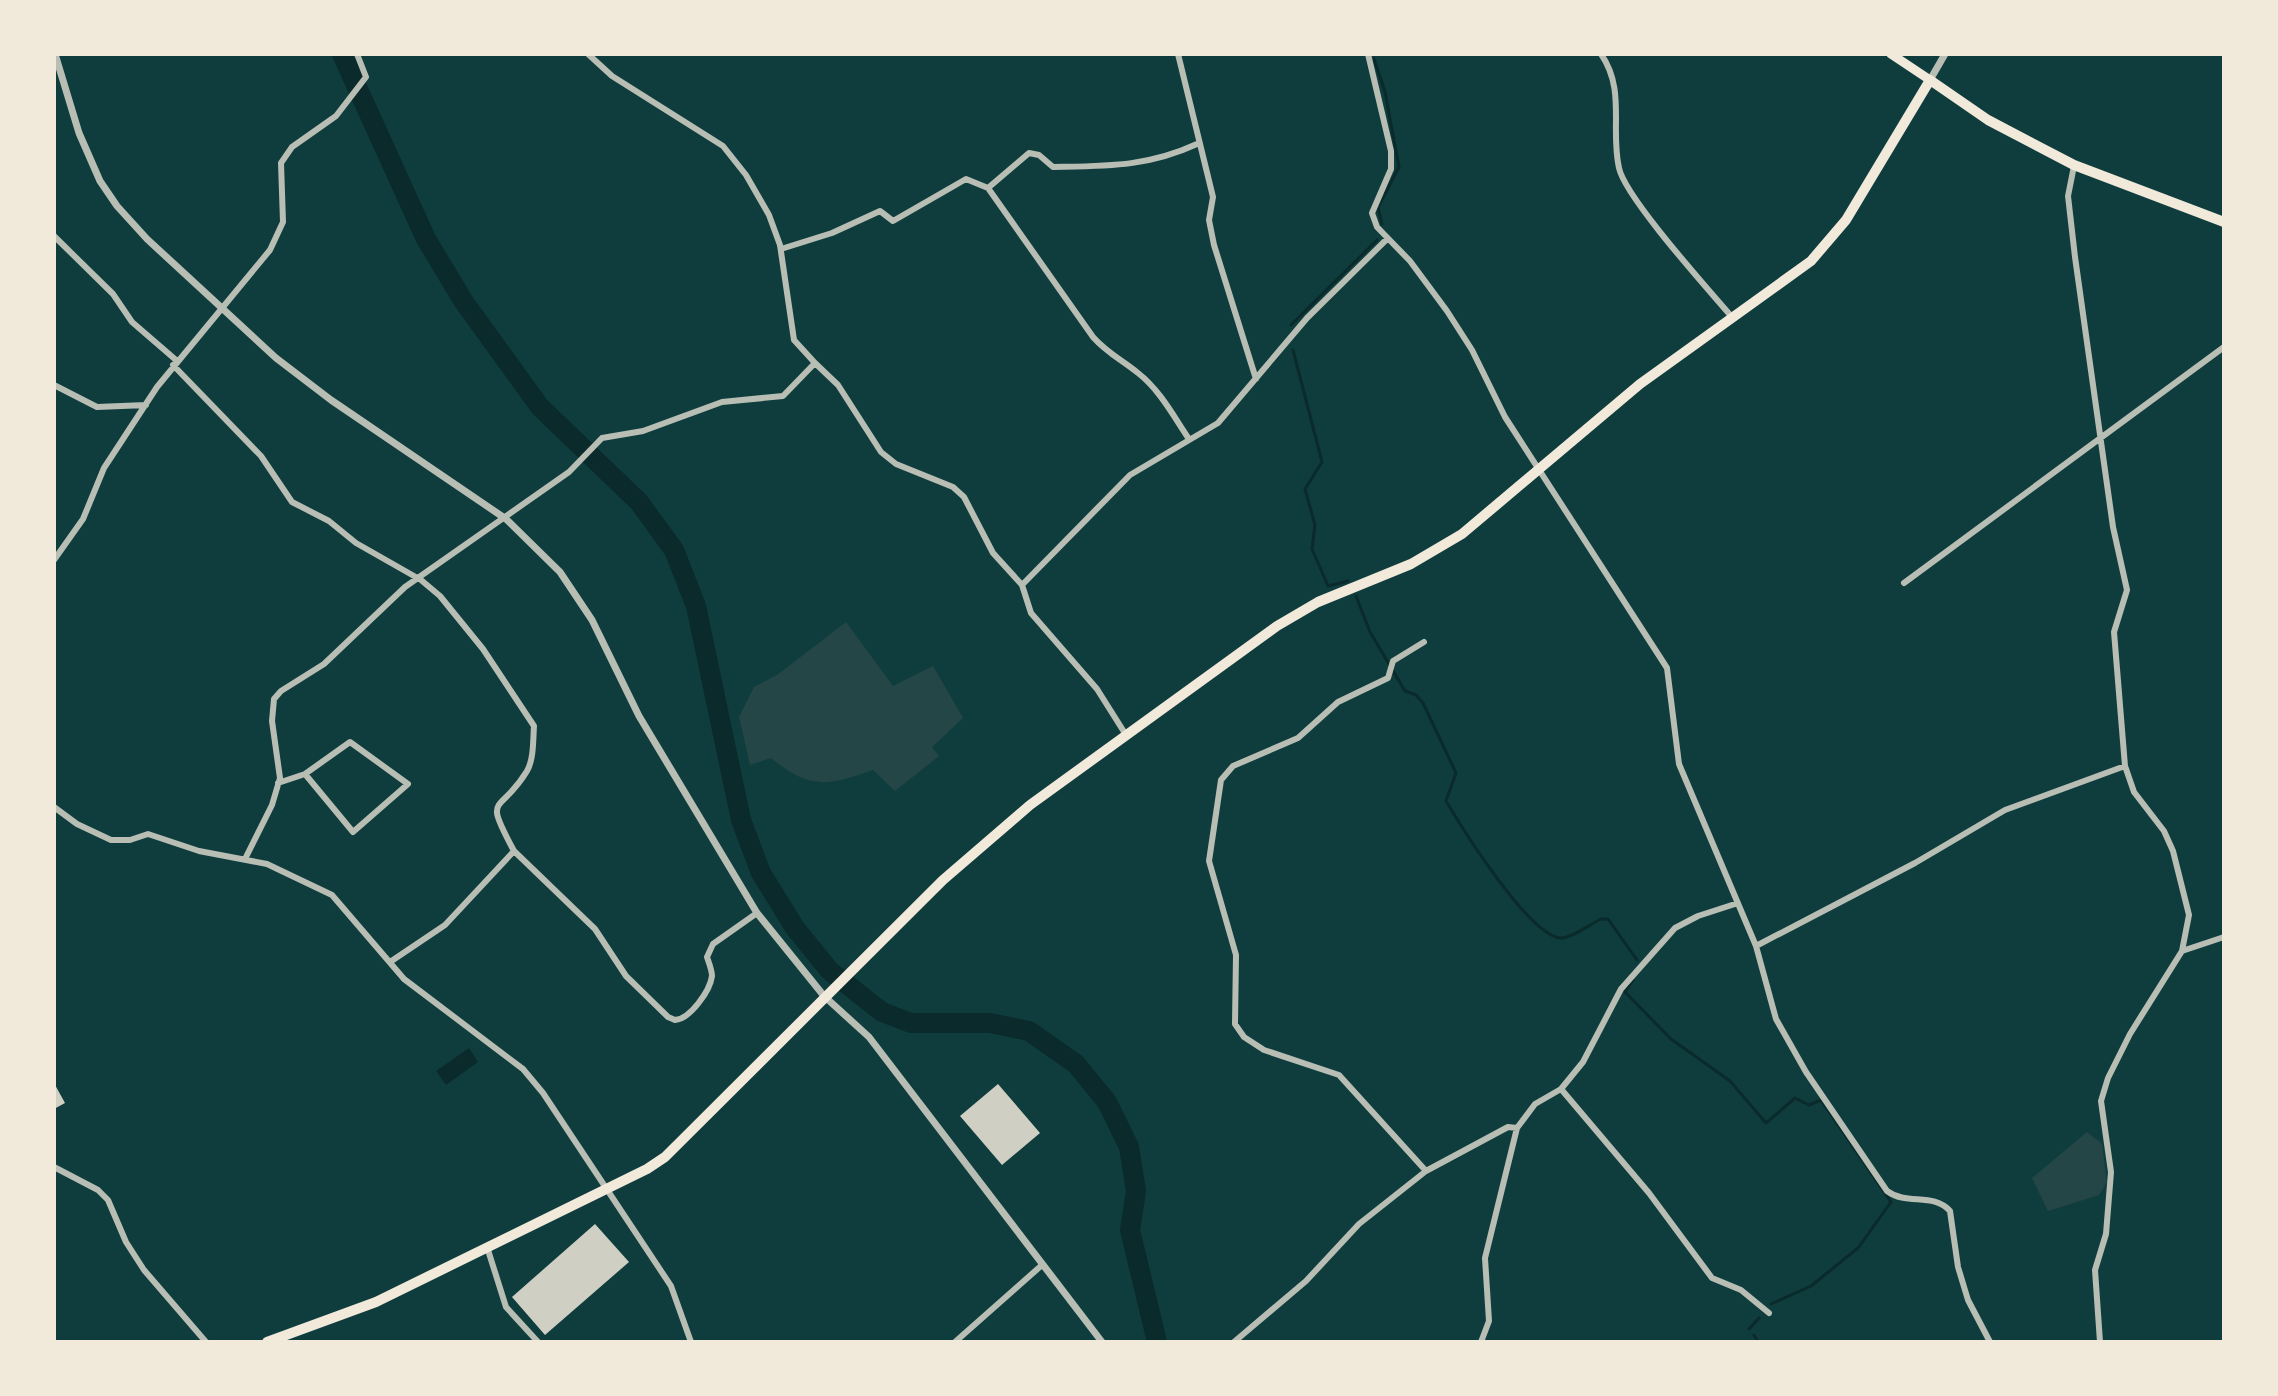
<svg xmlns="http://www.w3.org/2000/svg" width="2278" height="1396" viewBox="0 0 2278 1396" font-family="'Roboto Condensed',sans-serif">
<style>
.green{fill:#244646}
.water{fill:#0a2a2b}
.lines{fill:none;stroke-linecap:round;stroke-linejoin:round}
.stream{stroke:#0a2a2b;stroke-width:3}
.river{stroke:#0a2a2b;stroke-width:20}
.building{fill:#cfcfc3}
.minor{stroke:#b8beb3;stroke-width:6}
.tertiary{stroke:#b8beb3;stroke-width:7}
.primary{stroke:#f1e9da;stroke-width:9}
.trunk{stroke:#f1e9da;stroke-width:10}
</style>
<rect width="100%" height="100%" fill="#0f3d3e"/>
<path class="green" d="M846 622 893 686 933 666 963 718 932 747 939 756 895 791 873 770C828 786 810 790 771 758L750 765 739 717 754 687 777 675Z
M2087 1132 2102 1144 2107 1182 2099 1195 2048 1211 2032 1178Z"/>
<path class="water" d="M469 1048 478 1062 446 1085 436 1071Z"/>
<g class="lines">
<path class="stream" d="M1374 59 1385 92 1399 167 1378 207 1382 224
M1291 325 1377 240
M1293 350 1322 462 1305 489 1315 525 1312 549 1328 586 1348 581
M1356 596 1370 632 1405 691 1416 695 1423 703 1456 773 1446 801C1462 828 1531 939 1562 938 1574 937 1590 924 1601 919H1608L1637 960
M1633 980 1625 992 1671 1039 1730 1081 1766 1123 1795 1098 1809 1105 1821 1100 1891 1202 1858 1248 1811 1286 1771 1304
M1749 1329 1759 1318
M1754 1335 1758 1342"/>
<path class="river" d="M342 54 426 239 464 302 540 407 639 502 674 550 696 606 741 820 761 873 795 928 830 971 882 1012 911 1023H990L1029 1031 1076 1064 1107 1102 1129 1147 1136 1191 1130 1230 1157 1342"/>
</g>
<path class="building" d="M54 1083 65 1103 54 1109Z
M998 1084 1040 1133 1002 1165 960 1116Z
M595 1224 629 1262 545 1335 512 1297Z"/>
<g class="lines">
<path class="minor" d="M1178 54 1213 197 1209 220 1214 245 1256 379
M1368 54 1391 151V169L1372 213 1377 227 1410 261 1447 311 1472 350 1505 417 1667 668 1679 764 1756 946 1776 1019 1806 1072 1887 1191C1907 1206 1933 1192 1950 1211L1958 1267 1968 1300 1990 1342
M1601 54C1626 90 1610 129 1619 168 1625 197 1708 289 1731 316
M2074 166 2068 196 2075 257 2113 527 2127 590 2114 632 2125 766 2134 792 2164 831 2173 851 2189 915 2182 951 2130 1034 2108 1078 2101 1101 2111 1172 2106 1234 2095 1270 2100 1342
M988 188 1093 337C1107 353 1122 360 1138 373 1160 390 1174 417 1189 439
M54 236 113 294 132 322 176 360
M781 249 832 233 880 211 893 221 966 179 988 188 1029 153 1039 155 1053 167C1107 166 1147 167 1197 144
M815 363 838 385 881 452 896 464 953 487 964 497 993 553 1022 585 1031 613 1097 689 1126 735
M173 365 261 456 292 502 329 521 356 543 421 580 440 596 483 649 534 726C533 739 534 759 527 771 500 816 482 792 514 851L445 925 390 962
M54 385 97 407 146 405
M54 560 83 519 104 468 157 387 270 250 283 222 281 163 292 147 336 116 366 77 357 54
M1904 583 2224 347
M1022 585 1130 475 1218 423 1307 318 1387 239
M1424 642 1393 661 1388 678 1338 702 1298 738 1233 766 1221 780 1209 861 1236 955 1235 1024 1244 1037 1264 1050 1339 1075 1426 1171
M278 783 305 774 350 742 408 784 353 832 305 774
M54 807 77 824 111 840H130L148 834 199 851 267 864 332 895 404 979 523 1069 543 1093 671 1286 691 1342
M514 851 595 929 626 976 668 1017 675 1020C690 1019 710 991 712 976 712 970 709 963 707 957L713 944 757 913
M245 859 272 805 280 778 272 721 274 699 281 691 324 664 405 587 569 472 602 438 643 431 722 402 783 396 815 363 794 340 780 245 769 215 746 175 723 146 612 76 588 54
M1756 946 1915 863 2005 810 2125 766
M2182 951 2224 937
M1561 1089 1649 1193 1712 1278 1741 1290 1769 1313
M54 1167 98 1190 108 1200 126 1242 144 1270 206 1342
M488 1250 506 1307 538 1342
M955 1342 1042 1265
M1234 1342 1306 1281 1359 1224 1426 1171 1508 1127 1517 1128
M1481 1342 1489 1321 1485 1258 1517 1128 1535 1104 1561 1089 1583 1062 1621 989 1675 928 1698 916 1738 903"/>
<path class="tertiary" d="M55 54 79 133 100 181 117 206 147 239 276 358 331 400 506 519 560 572 592 620 639 716 757 913 824 996 869 1037 1102 1342
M1930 80 1945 54"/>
<path class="primary" d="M1891 54 1930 80"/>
<path class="trunk" d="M267 1342 376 1302 647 1169 665 1157 943 880 1030 805 1277 626 1318 602 1411 564 1462 534 1640 384 1811 261 1846 220 1930 80 1988 120 2074 165 2224 222"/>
</g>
<rect width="2278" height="1396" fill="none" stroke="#f1e9da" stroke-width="112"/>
</svg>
